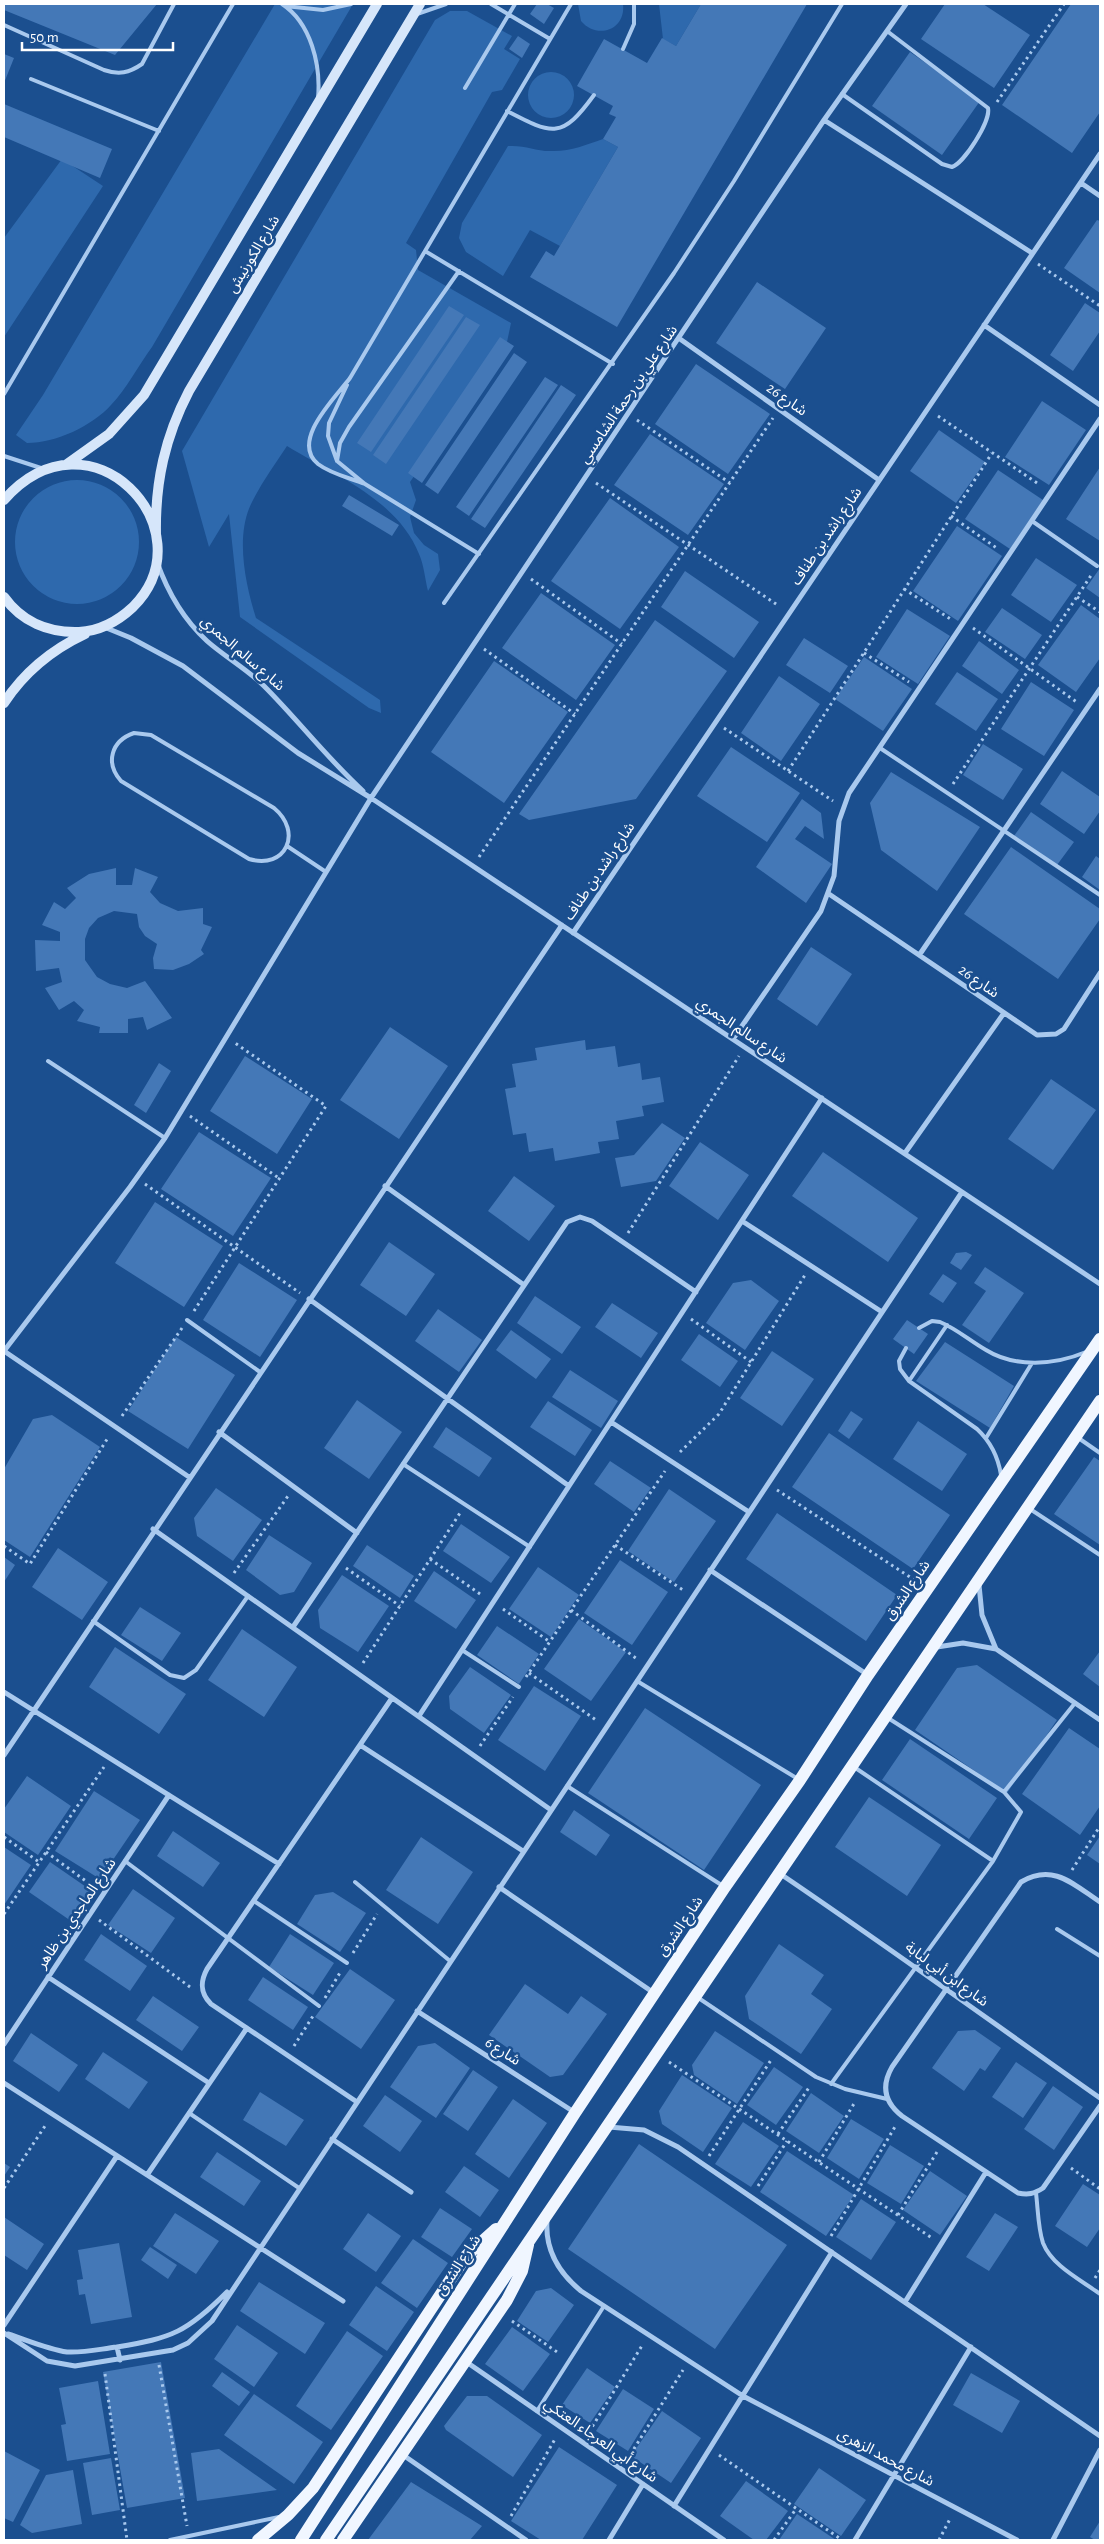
<svg xmlns="http://www.w3.org/2000/svg" width="1104" height="2544" viewBox="0 0 1104 2544" font-family="'Alegreya Sans','Noto Sans Arabic',sans-serif">
<style>
.green{fill:#2e69ad}
.building{fill:#4478b7}
.lines{fill:none;stroke-linecap:round;stroke-linejoin:round}
.path{stroke:#a9c9ee;stroke-width:3;stroke-dasharray:2.5 4;stroke-linecap:butt}
.lane{stroke:#a9c9ee;stroke-width:4}
.street{stroke:#a9c9ee;stroke-width:5}
.secondary{stroke:#d6e6fa;stroke-width:10}
.primary{stroke:#f0f6ff;stroke-width:12}
.labels{text-anchor:middle;stroke-width:5;stroke-linejoin:round;paint-order:stroke}
.street-label{font-size:15px;fill:#fff;stroke:#1b4f8f}
</style>
<rect width="100%" height="100%" fill="#1b4f8f"/>
<path class="green" d="M275 4H353L152 347C138 366 127 388 111 405 92 426 56 443 27 443L16 435 43 395Z
M578 4H623C626 30 597 40 581 21Z
M659 4H701L676 46 663 39Z
M450 11H467L512 36 504 49 520 59 502 90 492 92 406 243 416 250 418 270 511 323 507 342 410 482 416 500 410 517 414 533 424 545 438 554 440 570 428 591C425 579 424 565 419 554 397 499 334 475 287 446 275 464 262 482 252 502 235 535 245 583 256 618L380 700 381 713 369 708 240 617 229 514 209 547 182 451 435 20Z
M528 95a23 23 0 1 1 46 0a23 23 0 1 1-46 0Z
M603 139 618 147 560 246 530 230 503 276 466 252 459 238 462 223 508 146C525 145 535 151 550 151 570 152 585 145 603 139Z
M62 159 103 186 4 337V238Z
M15 542a62 62 0 1 1 124 0a62 62 0 1 1-124 0Z"/>
<path class="building" d="M4 4H157L115 55 4 10Z
M537 4H547L554 8 544 24 530 14Z
M701 4H807L617 327 530 277 546 251 554 256 618 147 603 139 616 117 609 114 613 106 577 86 604 39 647 63 662 38 676 46Z
M945 4H983L1030 35 994 88 921 39Z
M1071 4H1100V112L1072 153 1002 105Z
M518 36 530 44 522 58 509 49Z
M910 52 980 101 942 155 872 106Z
M4 54 14 58 4 83Z
M4 104 112 149 100 178 4 137Z
M1097 220 1100 221V293L1064 268Z
M757 282 826 328 785 389 716 343Z
M1085 303 1100 313V331L1073 371 1050 355Z
M449 306 464 315 371 452 357 443Z
M466 317 480 325 386 464 373 455Z
M500 337 514 346 422 483 408 473Z
M514 353 527 362 438 494 425 485Z
M696 364 770 414 728 474 655 424Z
M545 377 558 385 469 516 456 507Z
M561 385 576 395 485 528 471 519Z
M1042 401 1086 430 1049 485 1005 457Z
M939 430 985 462 956 503 910 471Z
M650 434 724 484 688 535 614 485Z
M1100 467V541L1066 519Z
M998 470 1043 500 1010 549 965 519Z
M349 495 399 525 392 536 342 506Z
M610 498 679 547 620 629 551 581Z
M957 526 1002 556 958 621 913 591Z
M1036 558 1077 585 1051 622 1011 595Z
M1100 568V598L1086 588Z
M685 571 759 622 734 658 661 607Z
M541 593 615 645 576 700 502 648Z
M1081 605 1100 619V658L1076 692 1038 665Z
M1002 608 1042 635 1025 659 985 632Z
M907 609 950 636 918 684 876 657Z
M655 620 727 671 636 799 529 820 519 814Z
M804 638 848 666 830 693 786 665Z
M979 641 1019 670 1002 694 962 666Z
M864 657 912 689 883 731 835 699Z
M494 661 568 712 504 803 431 752Z
M957 672 998 699 976 731 935 704Z
M779 676 820 704 781 761 741 733Z
M1031 682 1074 710 1044 756 1001 729Z
M983 744 1023 769 1003 800 963 775Z
M731 747 800 793 767 842 697 796Z
M1062 771 1100 797V811L1084 834 1040 804Z
M891 772 980 827 937 891 881 850 870 803Z
M802 799 821 813 824 839 805 826 795 839 832 864 806 903 756 867Z
M1031 812 1074 842 1057 865 1014 836Z
M1011 847 1100 909V919L1058 979 964 914Z
M1096 856 1100 859V890L1082 877Z
M116 868V885H132L135 868 158 877 150 892 160 903 178 911 203 908V924L212 927 201 950 204 954 189 964 173 970 154 969 153 958 157 944 145 936 139 927 137 914 114 911 98 918 89 928 85 939V960L97 977 110 984 127 988 145 981 172 1018 147 1030 143 1017 128 1019V1033H99L100 1027 77 1021 84 1010 74 1001 59 1010 45 988 62 982 59 968 36 971 35 940 60 941V932L42 925 54 902 65 909 76 898 67 888 89 874Z
M811 947 852 974 817 1026 777 999Z
M390 1027 448 1066 399 1139 340 1100Z
M585 1040 586 1050 615 1046 618 1067 640 1063 642 1080 660 1077 664 1102 642 1106 644 1116 616 1121 619 1139 598 1142 600 1153 555 1161 553 1148 529 1152 526 1133 513 1135 505 1089 516 1087 512 1064 537 1060 535 1048Z
M245 1056 312 1099 277 1154 210 1111Z
M159 1063 171 1071 146 1113 134 1105Z
M1051 1079 1096 1110 1053 1170 1008 1139Z
M662 1123 685 1138 656 1181 621 1187 615 1158 634 1155Z
M199 1132 271 1178 233 1236 161 1189Z
M700 1142 749 1175 718 1220 669 1186Z
M823 1152 918 1218 888 1262 792 1196Z
M514 1176 555 1206 529 1241 488 1211Z
M155 1202 223 1246 184 1307 115 1263Z
M389 1242 435 1274 406 1316 360 1285Z
M966 1252 972 1255 961 1270 950 1263 956 1253Z
M239 1263 297 1300 260 1357 203 1320Z
M985 1267 1024 1293 989 1343 962 1325 986 1291 974 1283Z
M943 1274 957 1283 943 1303 929 1294Z
M751 1280 779 1301 745 1350 706 1323 733 1283Z
M535 1296 581 1327 562 1354 517 1323Z
M612 1303 658 1333 641 1358 595 1327Z
M438 1309 482 1340 459 1372 415 1341Z
M907 1320 928 1334 914 1354 893 1339Z
M511 1330 551 1359 536 1379 496 1350Z
M699 1334 738 1361 720 1387 681 1360Z
M176 1337 235 1375 188 1449 128 1411Z
M945 1342 1014 1386 990 1428 916 1381Z
M772 1351 814 1379 782 1426 740 1398Z
M570 1370 618 1401 601 1428 552 1397Z
M357 1400 402 1432 369 1479 324 1448Z
M548 1401 592 1430 575 1456 530 1427Z
M851 1411 863 1419 849 1439 838 1431Z
M52 1415 100 1447 30 1557 4 1540V1469L33 1419Z
M918 1421 967 1454 942 1491 893 1459Z
M446 1427 492 1458 479 1477 433 1447Z
M829 1433 950 1515 913 1569 792 1487Z
M1094 1457 1100 1461V1545L1054 1514Z
M610 1461 651 1488 634 1512 594 1484Z
M216 1488 262 1520 233 1561 197 1536 194 1518Z
M669 1489 716 1521 674 1582 628 1551Z
M777 1513 897 1595 866 1641 746 1559Z
M461 1524 510 1557 491 1583 443 1551Z
M269 1535 312 1563 294 1592 280 1595 246 1570Z
M367 1545 414 1576 400 1598 353 1566Z
M58 1548 108 1582 82 1620 32 1587Z
M4 1557 15 1565 4 1582Z
M620 1560 668 1592 632 1645 584 1613Z
M538 1567 579 1595 551 1637 509 1609Z
M434 1571 476 1600 456 1629 414 1601Z
M342 1575 389 1606 358 1652 320 1628 318 1610Z
M140 1607 181 1633 162 1661 121 1635Z
M579 1619 626 1652 591 1701 544 1669Z
M497 1626 539 1654 519 1684 477 1655Z
M242 1629 297 1667 264 1717 208 1680Z
M115 1647 186 1694 159 1734 89 1687Z
M1100 1651V1687L1083 1674Z
M977 1665 1057 1720 1007 1793 915 1730 957 1668Z
M470 1667 511 1695 484 1733 450 1709 449 1696Z
M534 1686 581 1716 545 1771 498 1740Z
M645 1708 761 1785 704 1870 588 1793Z
M1069 1728 1100 1749V1806L1080 1835 1022 1794Z
M910 1739 997 1798 969 1839 882 1780Z
M27 1776 71 1806 38 1855 4 1832V1809Z
M94 1791 140 1820 100 1879 55 1851Z
M869 1797 941 1845 907 1896 835 1847Z
M574 1810 610 1835 596 1856 560 1832Z
M173 1831 220 1863 203 1887 157 1856Z
M1100 1836V1864L1087 1855Z
M421 1837 473 1872 438 1924 386 1890Z
M4 1847 31 1865 4 1905Z
M50 1862 92 1891 71 1921 29 1892Z
M133 1889 175 1918 151 1953 108 1925Z
M333 1892 366 1913 340 1952 297 1924 315 1895Z
M101 1934 147 1966 130 1991 84 1960Z
M290 1934 334 1963 313 1995 269 1967Z
M779 1944 824 1975 811 1994 832 2009 801 2054 749 2019 745 1996Z
M350 1969 395 2000 361 2049 315 2017Z
M263 1977 308 2007 293 2030 248 2000Z
M525 1984 568 2014 581 1996 607 2014 563 2075 550 2077 489 2035Z
M153 1996 199 2027 182 2051 136 2020Z
M975 2030 1001 2048 985 2071 980 2068 964 2091 932 2068 958 2031Z
M715 2031 764 2063 737 2104 694 2075 692 2065Z
M31 2033 78 2065 59 2092 13 2061Z
M435 2043 470 2068 436 2118 390 2087 418 2046Z
M103 2052 148 2082 129 2109 85 2079Z
M1016 2062 1047 2083 1023 2118 992 2097Z
M774 2067 803 2087 776 2125 747 2105Z
M473 2070 498 2087 468 2131 443 2114Z
M682 2075 732 2108 703 2152 662 2124 659 2111Z
M1053 2086 1083 2107 1054 2150 1024 2129Z
M260 2092 304 2120 286 2146 243 2120Z
M811 2093 844 2116 819 2153 786 2131Z
M385 2095 422 2121 400 2152 363 2126Z
M513 2099 547 2123 509 2178 475 2154Z
M851 2119 884 2139 859 2179 827 2158Z
M743 2122 779 2146 751 2187 715 2164Z
M639 2144 787 2245 715 2349 568 2249Z
M890 2145 924 2166 901 2204 867 2183Z
M787 2151 854 2195 826 2236 760 2192Z
M217 2152 261 2181 244 2206 200 2177Z
M4 2163 10 2167 4 2176Z
M464 2166 499 2190 480 2217 445 2192Z
M930 2171 967 2196 940 2235 903 2210Z
M1083 2184 1100 2195V2228L1087 2247 1055 2226Z
M861 2199 896 2222 871 2260 836 2237Z
M440 2208 472 2229 452 2257 421 2237Z
M175 2213 219 2241 196 2274 153 2246Z
M368 2213 401 2236 376 2272 343 2249Z
M995 2213 1018 2227 989 2271 966 2257Z
M4 2217 44 2244 27 2270 4 2255Z
M413 2239 448 2263 417 2308 381 2283Z
M119 2243 132 2317 91 2324 85 2294 79 2295 77 2280 83 2279 78 2250Z
M150 2247 177 2265 168 2279 141 2260Z
M259 2282 325 2323 305 2354 240 2311Z
M376 2286 414 2312 387 2351 349 2325Z
M551 2288 574 2305 548 2342 517 2321 536 2291Z
M237 2325 278 2353 254 2387 214 2359Z
M512 2327 550 2354 523 2391 485 2364Z
M347 2331 383 2356 331 2430 296 2406Z
M161 2362 185 2498 127 2508 103 2372Z
M587 2368 615 2387 590 2423 562 2405Z
M222 2372 250 2392 239 2406 212 2386Z
M971 2373 1020 2401 1002 2433 953 2405Z
M98 2381 110 2454 67 2461 61 2425 66 2424 59 2388Z
M623 2389 654 2409 628 2451 596 2431Z
M254 2394 323 2442 294 2484 224 2435Z
M467 2396H487L542 2435 513 2477 446 2430 444 2426Z
M662 2411 701 2438 671 2483 631 2456Z
M559 2447 617 2485 582 2540H541L511 2521Z
M219 2449 277 2490 197 2501 191 2453Z
M4 2451 40 2470 13 2522 4 2518Z
M111 2458 120 2510 92 2515 83 2463Z
M819 2468 866 2500 841 2536 794 2504Z
M73 2470 82 2524 32 2533 20 2525 46 2475Z
M746 2481 788 2511 766 2540H754L720 2516Z
M411 2482 482 2526 470 2540H368Z
M797 2514 836 2540H779Z
M1100 2521V2540H1095L1090 2537Z"/>
<g class="lines">
<path class="path" d="M997 102 1064 4
M1038 264 1100 306
M938 416 1040 485
M637 420 730 483
M596 483 779 606
M951 516 998 549
M531 579 622 644
M904 589 952 620
M1077 597 1100 612
M973 628 1078 703
M484 649 575 714
M864 653 909 682
M724 728 833 801
M788 771 992 453
M953 784 1092 574
M479 857 773 418
M190 1116 280 1179
M145 1184 300 1293
M628 1233 739 1056
M194 1311 326 1106 235 1043
M691 1319 751 1362
M122 1416 182 1328
M680 1452 719 1414 805 1275
M777 1490 916 1581
M615 1545 683 1590
M4 1546 30 1564 109 1436
M430 1559 483 1596
M346 1568 400 1606
M234 1573 288 1496
M503 1609 550 1642
M571 1610 637 1659
M363 1663 460 1513
M529 1673 596 1720
M526 1677 665 1471
M480 1746 513 1697
M4 1837 39 1862
M46 1852 94 1887
M1072 1870 1100 1826
M4 1914 104 1767
M99 1920 190 1987
M353 1953 377 1914
M325 1998 341 1971
M294 2046 313 2016
M669 2062 932 2238
M778 2134 810 2086
M709 2156 771 2060
M819 2162 855 2102
M1071 2168 1100 2189
M758 2186 787 2141
M4 2188 47 2123
M898 2215 937 2152
M831 2236 896 2125
M1095 2278 1100 2270
M512 2321 560 2354
M159 2365 187 2526
M105 2374 127 2540
M589 2432 643 2344
M719 2455 842 2540
M627 2460 683 2370
M511 2516 555 2439
M774 2540 796 2509
M939 2540 951 2517"/>
<path class="lane" d="M282 4C311 23 321 65 318 98
M491 4 550 39
M285 6 323 10 351 4
M417 14 446 4
M4 25 104 70C119 75 129 73 142 64L174 4
M623 49 634 24V4
M31 79 159 131
M465 88 515 4
M842 94 942 164 952 167C964 163 991 121 988 108L887 31
M507 111C553 135 562 139 594 95
M425 251 613 364
M347 385 329 423 328 436 337 461 365 484 479 554
M4 394 233 4
M4 456 44 469
M337 461 340 443 349 427 459 271
M365 484C350 478 331 474 318 464 290 441 335 398 350 378L571 4
M1032 521 1097 566
M444 603 674 273 734 181 842 4
M134 733 151 735 274 808C303 832 286 870 249 859L121 781C105 763 111 741 134 733Z
M880 748 1100 895
M287 846 326 872
M48 1061 165 1138
M187 1320 260 1372
M919 1328 932 1321 940 1322C957 1329 970 1341 986 1350 1015 1368 1055 1365 1086 1352
M906 1348 899 1361 900 1369 909 1381 977 1429C991 1442 998 1456 1001 1475
M909 1381 947 1325
M1077 1437 1100 1453
M986 1438 1032 1363
M403 1464 530 1547
M1030 1509 1100 1555
M93 1621 170 1675 184 1678 196 1670 248 1596
M462 1650 519 1687
M637 1681 798 1779
M888 1718 1004 1792
M854 1767 993 1861
M567 1786 723 1886
M125 1861 319 2006
M355 1882 450 1961
M254 1901 347 1963
M1057 1929 1100 1956
M697 1997 816 2077 845 2089 887 2099
M831 2084 993 1861 1021 1812 1004 1792 1075 1703
M189 2113 299 2188
M1036 2193C1038 2209 1038 2228 1043 2243 1052 2266 1081 2280 1100 2294
M537 2411 604 2306
M170 2540 279 2517"/>
<path class="street" d="M824 120 1032 253
M1081 183 1100 196
M984 325 1100 405
M680 339 879 480
M157 562C168 593 183 619 207 641 225 657 247 669 264 686 298 720 326 757 363 791
M104 627 131 638 183 666 298 753 371 798 1100 1284
M829 894 1037 1035 1056 1034 1064 1029 1100 973
M573 933 1100 154
M920 954 1100 689
M733 1039 821 911 834 876 839 821 849 793 1100 419
M905 1153 1004 1013
M385 1186 524 1285
M742 1221 882 1312
M309 1299 569 1486
M4 1351 130 1187 165 1138 371 798 824 120 906 4
M4 1351 189 1477
M611 1422 749 1512
M219 1432 357 1533
M153 1529 551 1810
M710 1570 868 1675
M979 1585 982 1615 996 1649
M293 1627 567 1222 580 1217 592 1221 696 1292
M937 1647 963 1643 996 1649 1100 1720
M4 1692 279 1864
M419 1716 822 1098
M360 1745 523 1851
M4 1755 562 925
M779 1873C887 1946 993 2023 1100 2098
M499 1887 654 1993
M1100 1902C1073 1884 1053 1863 1021 1882L892 2067C881 2086 884 2102 902 2116L1018 2193C1028 2195 1034 2194 1043 2188L1100 2106
M48 1977 209 2083
M417 2011 574 2112
M4 2044 169 1795
M4 2083 343 2301
M357 2102 211 2004C200 1993 200 1982 207 1969L392 1698
M609 2127 644 2130 678 2147 1100 2436
M332 2139 411 2192
M147 2175 247 2028
M547 2221C545 2251 559 2273 581 2291L743 2396 1017 2540
M905 2302 986 2172
M4 2325 117 2156
M4 2333 47 2361 75 2366 173 2350 188 2343 212 2321 962 1192
M8 2334C27 2340 47 2349 67 2352 84 2353 100 2349 117 2347 172 2338 187 2332 227 2292
M117 2347 120 2360
M465 2361 724 2540
M403 2455 526 2540
M674 2506 832 2252
M609 2540 643 2484
M855 2540 971 2347
M1053 2540 1100 2450"/>
<path class="secondary" d="M67 464 109 434 144 395 377 4
M4 500C90 402 210 530 133 607 118 621 100 631 79 632 49 633 22 622 4 597
M156 534C155 482 165 437 189 391L420 4
M4 703C25 671 51 650 85 634"/>
<path class="primary" d="M258 2540 288 2515 313 2488 466 2256 496 2229
M301 2540 575 2113 725 1887 800 1780 868 1675 1100 1339
M326 2540 1100 1401
M343 2540 507 2300 522 2271 528 2245"/>
</g>
<g class="labels">
<g class="street-label">
<text transform="translate(253 254) rotate(-59)" y="5">شارع الكورنيش</text>
<text transform="translate(628 394) rotate(-56)" y="5">شارع علي بن رحمة الشامسي</text>
<text transform="translate(787 399) rotate(35)" y="5">شارع 26</text>
<text transform="translate(826 536) rotate(-56)" y="5">شارع راشد بن طناف</text>
<text transform="translate(243 653) rotate(41)" y="5">شارع سالم الجمري</text>
<text transform="translate(599 871) rotate(-56)" y="5">شارع راشد بن طناف</text>
<text transform="translate(979 981) rotate(35)" y="5">شارع 26</text>
<text transform="translate(742 1030) rotate(34)" y="5">شارع سالم الجمري</text>
<text transform="translate(907 1590) rotate(-56)" y="5">شارع الشرق</text>
<text transform="translate(76 1913) rotate(-56)" y="5">شارع الماجدي بن ظاهر</text>
<text transform="translate(680 1926) rotate(-56)" y="5">شارع الشرق</text>
<text transform="translate(947 1974) rotate(36)" y="5">شارع ابن أبي لبابة</text>
<text transform="translate(503 2051) rotate(33)" y="5">شارع 6</text>
<text transform="translate(458 2265) rotate(-57)" y="5">شارع الشرق</text>
<text transform="translate(601 2440) rotate(35)" y="5">شارع أبي العرجاء العتكي</text>
<text transform="translate(886 2457) rotate(28)" y="5">شارع محمد الزهرى</text>
</g>
</g>
<rect width="1104" height="2544" fill="none" stroke="#ffffff" stroke-width="10"/>
<path d="M22 42v8h151v-8" fill="none" stroke="#ffffff" stroke-width="2.5"/>
<text x="30" y="42" font-size="15" fill="#ffffff" stroke="#1b4f8f" stroke-width="4" paint-order="stroke">50 m</text>
</svg>
